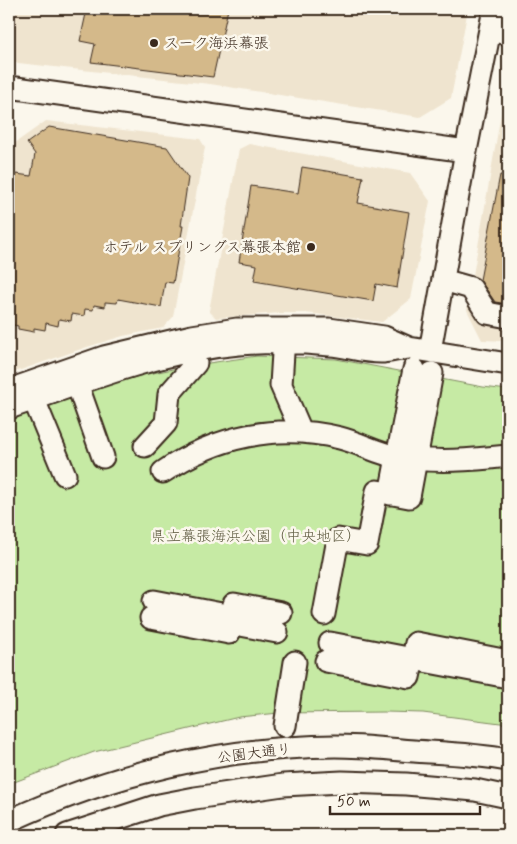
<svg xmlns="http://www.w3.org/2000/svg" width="517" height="844" viewBox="0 0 517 844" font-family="Mynerve,'Klee One',sans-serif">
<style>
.built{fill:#efe4cf}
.green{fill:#c6eaa4;stroke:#808a61}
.building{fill:#d4b98a;stroke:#3b2a1e}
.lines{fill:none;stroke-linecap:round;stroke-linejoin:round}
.minor-casing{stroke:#3b2a1e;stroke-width:25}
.minor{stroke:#fbf7ec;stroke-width:21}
.poi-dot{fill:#3b2a1e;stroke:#fbf7ec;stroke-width:2}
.labels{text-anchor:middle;stroke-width:5;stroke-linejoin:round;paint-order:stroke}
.poi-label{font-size:15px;fill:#3b2a1e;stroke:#fbf7ec;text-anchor:start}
.park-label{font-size:15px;fill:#5e5a40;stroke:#fbf7ec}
.street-label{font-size:15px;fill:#3b2a1e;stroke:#fbf7ec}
</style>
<rect width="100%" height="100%" fill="#fbf7ec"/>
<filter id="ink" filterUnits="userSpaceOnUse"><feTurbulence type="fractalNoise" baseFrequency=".02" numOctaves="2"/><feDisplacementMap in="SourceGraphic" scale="10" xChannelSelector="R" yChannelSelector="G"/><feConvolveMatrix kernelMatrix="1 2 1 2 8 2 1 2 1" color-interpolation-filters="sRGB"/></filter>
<g filter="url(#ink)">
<path class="built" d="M9 9H468L451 98 420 117 210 84 9 62Z
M508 73V341L482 340 467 310Z
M46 121 200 139 205 147 173 317 163 328 123 336 87 347 9 374V177L15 143Z
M249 144 410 173 430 201 411 299 382 322 306 313H280L216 318 209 311 239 149Z"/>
<path class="green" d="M257 356 336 359 483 387 508 390V724L423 713 386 712 279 713 239 717 94 752 9 784V419L18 418V415L88 390 143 375 188 366Z"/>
<path class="building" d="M87 9H228L213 77 91 62 95 44 80 41Z
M49 127 167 147 188 178 181 226H183L173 283 165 282 161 307 118 299 117 303 105 302V307L94 305 93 310 85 309 84 316 72 314 71 321 59 319 58 326 46 323 45 330 34 328V332L18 329V326L9 324V219L16 174 31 176 35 154 27 143Z
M302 167 363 177 358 203 409 212 397 288 376 284 373 301 254 281 257 265 239 262 251 186 298 193Z
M500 175 508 176V304L495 302 480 280Z"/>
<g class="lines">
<g class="minor-casing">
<path id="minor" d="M490 30 508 34
M9 87 466 151
M443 280 471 288 487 313 508 317
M430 351 466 151 494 9
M283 353 281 385 301 431
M9 390 104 357 192 336 237 329H329L384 337 409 348 508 364
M80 392 103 457
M37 407 65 475
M9 408C84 382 159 351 239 344 269 342 300 342 330 345 347 346 366 353 383 352 391 351 400 349 409 348
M145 446 166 423 169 394 196 363
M163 472C216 436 277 423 340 438 360 443 378 454 398 457 435 463 472 460 508 456
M390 494 414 369
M154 601 232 616 234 604 281 613
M324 614 338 539 367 544 377 491 409 497 432 373
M151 618 229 633 230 623 277 632
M330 643 413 659 416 643 508 661
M326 661 409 677 413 659 508 677
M285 726 295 662
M9 821C110 774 223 747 335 746 361 746 388 749 414 751 446 753 477 754 508 760
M67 835 159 805 195 798 283 785 342 782 406 784 475 790 508 797"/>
</g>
<use href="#minor" class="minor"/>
</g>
</g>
<g class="poi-dot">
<circle cx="154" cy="43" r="5"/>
<circle cx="311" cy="247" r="5"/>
</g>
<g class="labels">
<g class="poi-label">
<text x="164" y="48">スーク海浜幕張</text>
<text x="301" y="252" text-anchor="end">ホテル スプリングス幕張本館</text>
</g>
<g class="park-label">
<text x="256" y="541">県立幕張海浜公園（中央地区）</text>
</g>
<g class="street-label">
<text transform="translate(254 753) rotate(-7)" y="5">公園大通り</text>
</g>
</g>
<rect width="517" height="844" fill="none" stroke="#fbf7ec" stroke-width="30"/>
<rect x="15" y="15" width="487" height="814" fill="none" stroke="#3b2a1e" stroke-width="2" filter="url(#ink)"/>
<path d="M330 806v8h150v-8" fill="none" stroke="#3b2a1e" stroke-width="2.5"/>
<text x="337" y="806" font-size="15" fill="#3b2a1e" stroke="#fbf7ec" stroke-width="4" paint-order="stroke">50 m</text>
</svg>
